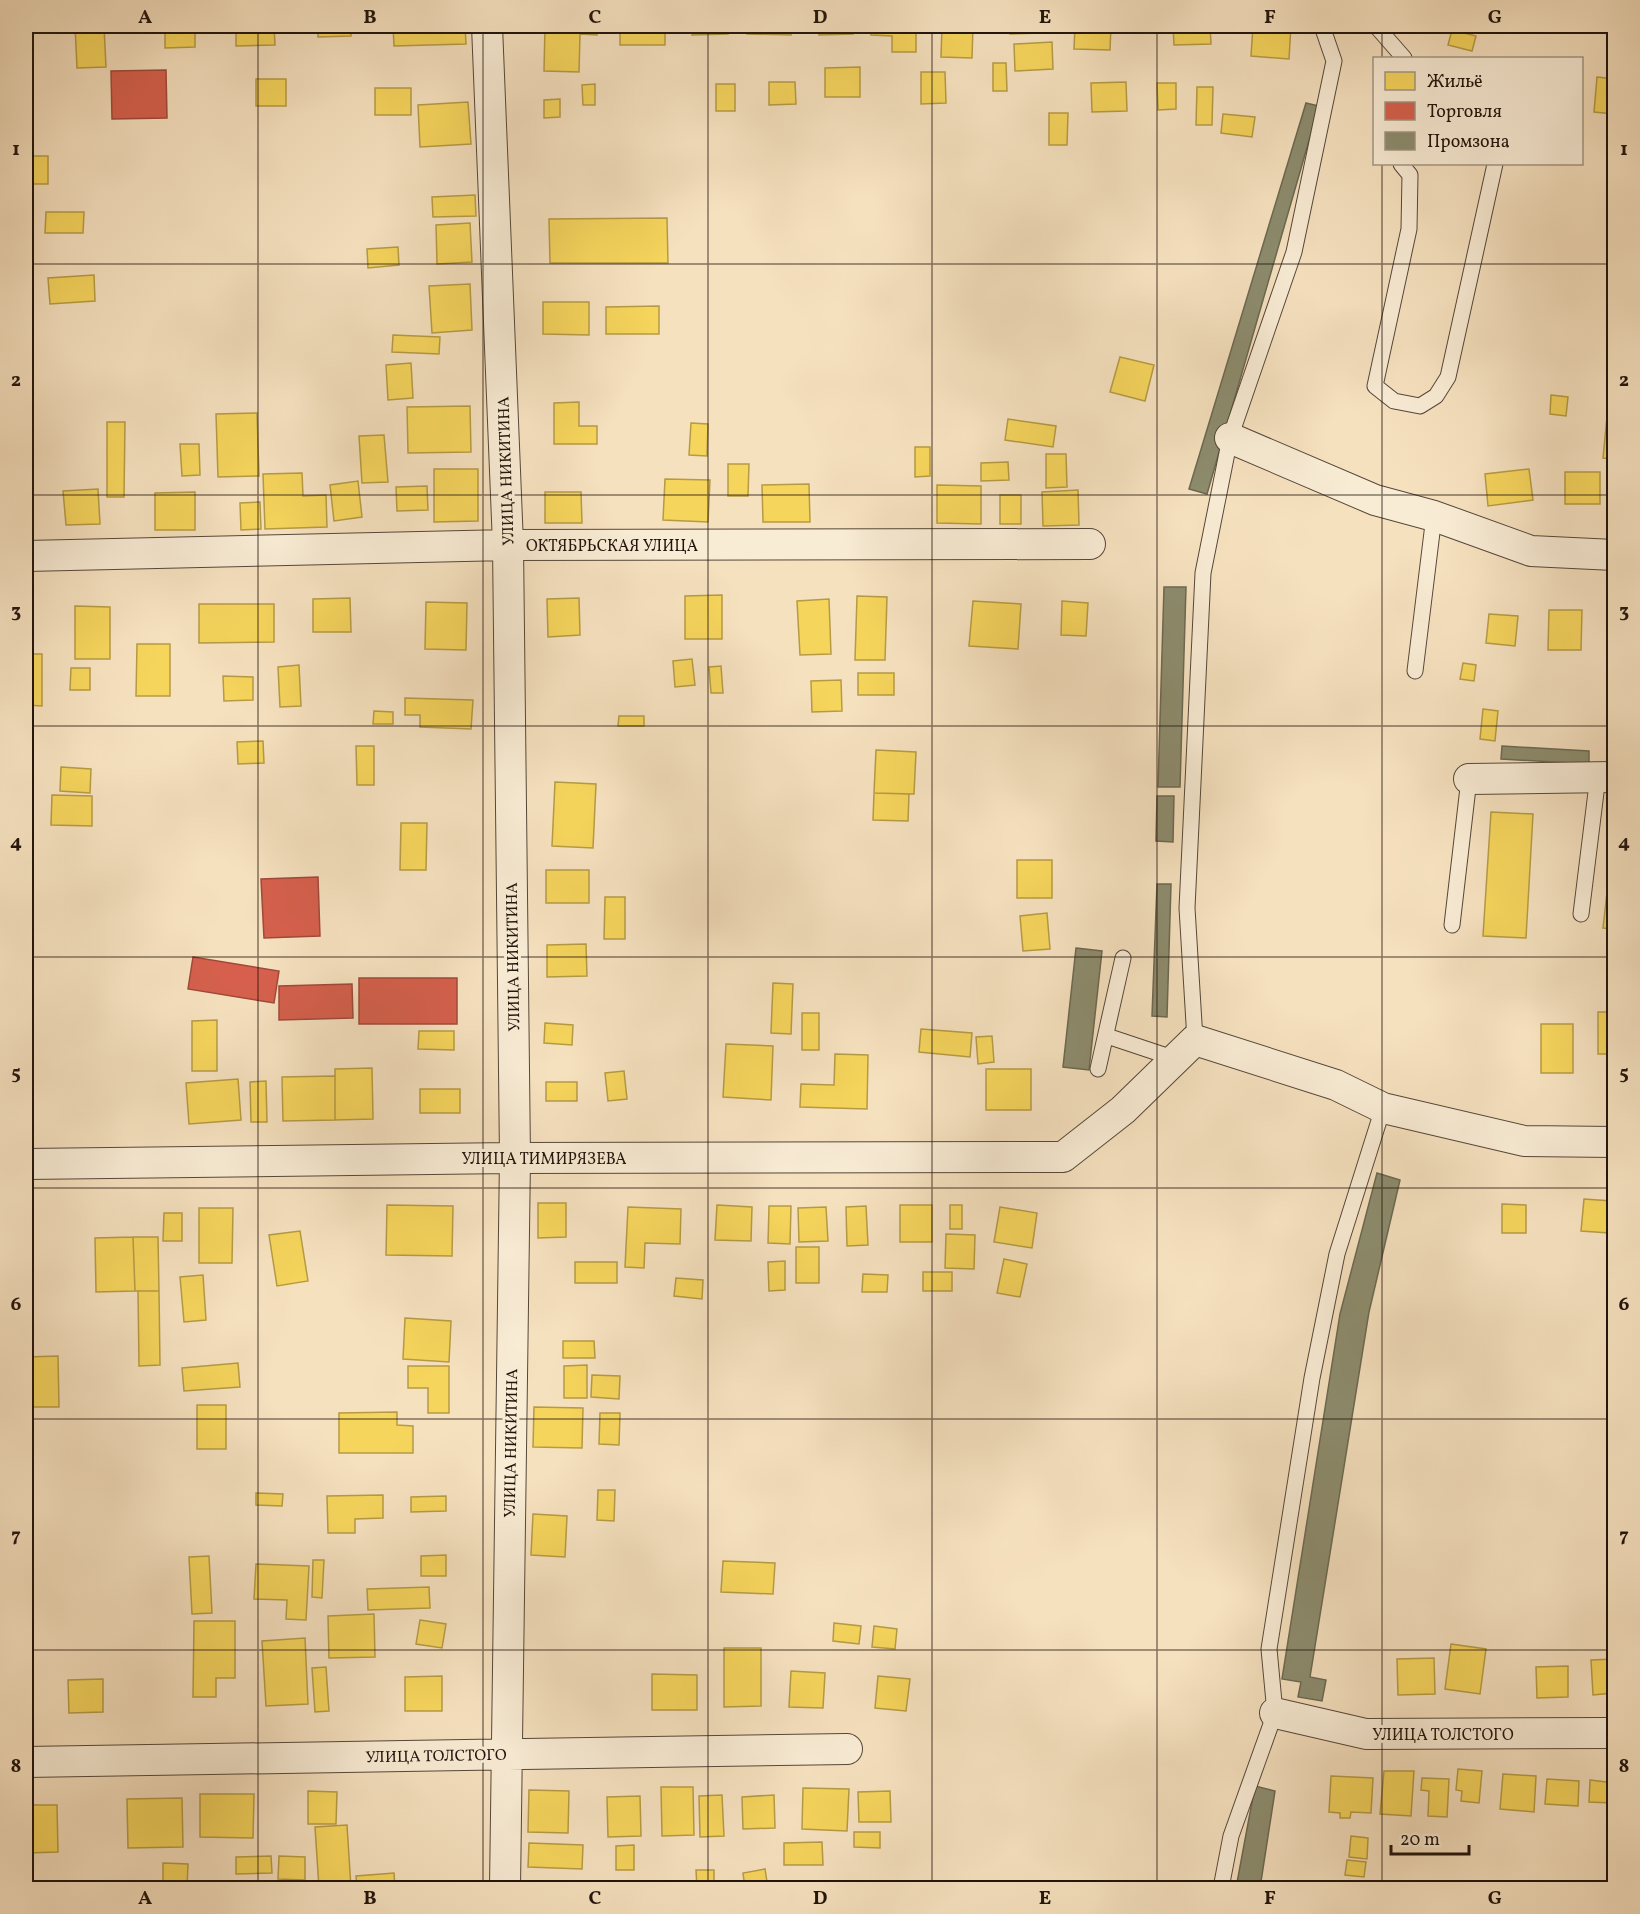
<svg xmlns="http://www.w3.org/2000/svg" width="1640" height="1914" viewBox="0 0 1640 1914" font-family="Vollkorn,serif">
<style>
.homes{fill:#f6d55c;stroke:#b69b44;stroke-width:1.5}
.shops{fill:#d6604d;stroke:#a0493a;stroke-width:1.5}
.industry{fill:#8c8c6e;stroke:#6c6851;stroke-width:1.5}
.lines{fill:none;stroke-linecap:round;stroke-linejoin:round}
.lane-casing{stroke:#564739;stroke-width:17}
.street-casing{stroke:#564739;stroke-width:32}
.lane{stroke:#f9ecd5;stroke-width:15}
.street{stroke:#f9ecd5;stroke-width:30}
.grid{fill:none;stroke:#21140c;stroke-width:1.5;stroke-opacity:0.55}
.labels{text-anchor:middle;stroke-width:6;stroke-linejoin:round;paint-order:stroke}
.street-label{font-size:16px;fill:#21140c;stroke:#f9ecd5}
.neatline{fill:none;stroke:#21140c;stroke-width:2}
.grid-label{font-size:20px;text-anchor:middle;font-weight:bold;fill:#21140c}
</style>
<rect width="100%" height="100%" fill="#f6e1bf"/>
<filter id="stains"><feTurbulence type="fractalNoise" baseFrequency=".00333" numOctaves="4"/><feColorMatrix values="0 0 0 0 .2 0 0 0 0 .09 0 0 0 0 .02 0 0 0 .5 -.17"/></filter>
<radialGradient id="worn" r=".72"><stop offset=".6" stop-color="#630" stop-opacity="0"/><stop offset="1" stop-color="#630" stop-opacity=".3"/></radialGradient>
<path class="homes" d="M75 26H104L106 67 77 68Z
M165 26H195V47L165 48Z
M236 26H274L275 45 236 46Z
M318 26H351V36L318 37Z
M393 26H465L466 44 394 46Z
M545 26H597V35L580 34 579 72 544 71Z
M620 26H665V45H620Z
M692 26H727L728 34 692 35Z
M747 26H791V35L747 34Z
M819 26H853V34L819 35Z
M871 26H916V52H892V36L871 35Z
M942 26H973L972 58 941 57Z
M1010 26H1040V33L1010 34Z
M1075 26H1111L1110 50 1074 49Z
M1173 26H1210L1211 44 1174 45Z
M1223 26H1238L1239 33H1223Z
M1253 26H1291L1289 59 1251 56Z
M1452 30 1476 36 1472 51 1448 45Z
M1052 42 1053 69 1015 71 1014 44Z
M993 63H1006L1007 91H993Z
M860 67V97H825V68Z
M921 72H945L946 103 921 104Z
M1597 77 1614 79V114L1594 112Z
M256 79H286V106H256Z
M769 82H795L796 104 769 105Z
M1126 82 1127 111 1092 112 1091 83Z
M1157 83H1176V109L1158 110Z
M595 84V105H583L582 85Z
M716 84H735V111H716Z
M1197 87H1213L1212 125H1196Z
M375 88H411V115H375Z
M560 99V117L544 118V100Z
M468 102 471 144 420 147 418 105Z
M1049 113H1068L1067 145H1049Z
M1223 114 1255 117 1252 137 1221 133Z
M26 156H48V184H26Z
M475 195 476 216 433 217 432 197Z
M46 212H84L83 233H45Z
M667 218 668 263H550L549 219Z
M470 223 472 262 437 264 436 225Z
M398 247 399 265 368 268 367 249Z
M94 275 95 301 50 304 48 278Z
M470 284 472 330 432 333 429 286Z
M543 302H589V335L543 334Z
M659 306V334H606V307Z
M393 335 440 337 439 354 392 352Z
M1120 357 1154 365 1145 401 1110 392Z
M411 363 413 398 388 400 386 365Z
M1610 386H1614V459L1603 458Z
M1551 395 1568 397 1566 416 1550 414Z
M579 402V426H597V444H554V403Z
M470 406 471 452 408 453 407 407Z
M257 413 259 476 218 477 216 414Z
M1008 419 1056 426 1053 447 1005 440Z
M107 422H125L124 497H107Z
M691 423 708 424 707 456 689 455Z
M384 435 388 482 362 483 359 436Z
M180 444H199L200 475 182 476Z
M915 447H930V476L915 477Z
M1046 454H1066L1067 487 1046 488Z
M1008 462 1009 480 981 481V463Z
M728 464H749L748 496H728Z
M434 469H478V521L434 522Z
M1529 469 1533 500 1488 506 1485 474Z
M1565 472H1600V504H1565Z
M302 473 303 496 326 495 327 527 265 529 263 474Z
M665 479 710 480 708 522 663 520Z
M358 481 362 517 334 521 330 485Z
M809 484 810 522H763L762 485Z
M937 485 981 486V524L937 523Z
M427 486 428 510 397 511 396 487Z
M98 489 100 524 66 525 63 491Z
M1078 490 1079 525 1043 526 1042 492Z
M195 492V530H155V493Z
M545 492H581L582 523H545Z
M1000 495H1021V524H1000Z
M260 502 261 529 241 530 240 503Z
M722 595V639H685V596Z
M857 596 887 597 885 660H855Z
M350 598 351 632H313V599Z
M579 598 580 635 548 637 547 599Z
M829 599 831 654 800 655 797 601Z
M973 601 1021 604 1018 649 969 646Z
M1062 601 1088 603 1086 636 1061 635Z
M426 602 467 603 466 650 425 649Z
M199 604H274V642L199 643Z
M75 606 110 607V659H75Z
M1549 610H1582L1581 650H1548Z
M1489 614 1518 616 1515 646 1486 643Z
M137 644H170V696H136Z
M26 654H42V706L26 705Z
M692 659 695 685 675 687 673 661Z
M1463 663 1476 665 1474 681 1460 679Z
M299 665 301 706 280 707 278 667Z
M721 666 723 693H711L709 667Z
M71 668H90V690H70Z
M858 673H894V695H858Z
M223 676 253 677V700L224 701Z
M841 680 842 711 812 712 811 681Z
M405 698 473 700 471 729 420 727V715H405Z
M1483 709 1498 711 1495 741 1480 739Z
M374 711 393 712V724H373Z
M619 716H644V726H618Z
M263 741 264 763 238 764 237 742Z
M356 746H374V785H357Z
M876 750 916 752 914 794 874 793Z
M61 767 91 769 90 793 60 791Z
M555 782 596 784 593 848 552 846Z
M874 793 909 794 908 821 873 820Z
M52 795 92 796V826L51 825Z
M1491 812 1533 814 1526 938 1483 936Z
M401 823H427L426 870H400Z
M1614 830V929L1603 928Z
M1017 860H1052V898H1017Z
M546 870H589V903H546Z
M605 897H625V939H604Z
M1047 913 1050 949 1023 951 1020 916Z
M586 944 587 976 547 977V945Z
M773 983 793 984 791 1034 771 1033Z
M1598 1012H1614V1054H1598Z
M802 1013H819V1050H802Z
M217 1020V1071H192V1021Z
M545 1023 573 1025 572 1045 544 1043Z
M1541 1024H1573V1073H1541Z
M921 1029 972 1033 970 1057 919 1052Z
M419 1031H454V1050L418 1049Z
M992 1036 994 1062 978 1064 976 1037Z
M726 1044 773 1046 771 1100 723 1097Z
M835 1054 868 1055 867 1109 800 1107 801 1084 834 1085Z
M372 1068 373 1119 335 1120V1069Z
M986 1069H1031V1110H986Z
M624 1071 627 1099 608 1101 605 1073Z
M335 1076V1120L283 1121 282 1077Z
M238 1079 241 1120 189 1124 186 1083Z
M266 1081 267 1122H251L250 1082Z
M546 1082H577V1101H546Z
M420 1089H460V1113H420Z
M1584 1199 1612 1201 1609 1233 1581 1231Z
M538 1203H566V1237L538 1238Z
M1502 1204 1526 1205V1233H1502Z
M387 1205 453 1206 452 1256 386 1255Z
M717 1205 752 1207 751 1241 715 1240Z
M900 1205H932V1242H900Z
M950 1205H962V1229H950Z
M769 1206H791L790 1244 768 1243Z
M866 1206 868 1245 847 1246 846 1207Z
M628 1207 681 1209 680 1244 645 1243 644 1268 625 1267Z
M826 1207 828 1241 799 1242 798 1208Z
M1000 1207 1037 1213 1032 1248 994 1242Z
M199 1208H233L232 1263H199Z
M164 1213H182V1241H163Z
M26 1220H31V1312L26 1313Z
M300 1231 308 1281 277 1286 269 1235Z
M946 1234 975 1235 974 1269 945 1268Z
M133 1237 135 1291 96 1292 95 1238Z
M133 1237H158L159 1291H135Z
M796 1247H819V1283H796Z
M1004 1259 1027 1264 1020 1297 997 1293Z
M785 1261V1290L769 1291 768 1262Z
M575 1262H617V1283H575Z
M923 1272H952V1291H923Z
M863 1274 888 1275 887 1292H862Z
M203 1275 206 1320 184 1322 180 1277Z
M676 1278 703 1280 702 1299 674 1296Z
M138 1291H159L160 1365 139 1366Z
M405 1318 451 1321 449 1362 403 1359Z
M563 1341H594L595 1358H563Z
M58 1356 59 1407H26V1357Z
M238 1363 240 1387 184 1391 182 1368Z
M587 1365V1398H564V1366Z
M408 1366H449V1413H428V1388H408Z
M592 1375 620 1376 619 1399 591 1397Z
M197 1405H226V1449H197Z
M534 1407 583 1408 582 1448 533 1447Z
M397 1412V1425L413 1426V1453H339V1413Z
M600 1413H620L619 1445 599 1444Z
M26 1433H30V1479H26Z
M598 1490H615L614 1521 597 1520Z
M256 1493 283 1494 282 1506 256 1505Z
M383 1495V1518L355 1519V1533H328L327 1496Z
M446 1496V1511L411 1512V1497Z
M533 1514 567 1516 565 1557 531 1555Z
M446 1555V1576H421V1556Z
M209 1556 212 1613 192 1614 189 1557Z
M313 1560H324L322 1598 312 1597Z
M723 1561 775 1563 773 1594 721 1592Z
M256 1564 309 1566 306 1620 286 1619 287 1600 254 1599Z
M429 1587 430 1608 368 1610 367 1589Z
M374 1614 375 1657 329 1658 328 1616Z
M420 1620 446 1624 442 1648 416 1644Z
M194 1621H235V1678H216V1697H193Z
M834 1623 861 1626 859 1644 833 1641Z
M874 1626 897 1629 895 1649 872 1647Z
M305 1638 308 1704 266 1706 262 1641Z
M1451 1644 1486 1649 1480 1694 1445 1689Z
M724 1648H761V1706L724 1707Z
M1434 1658 1435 1694 1398 1695 1397 1659Z
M1614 1659V1693L1593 1695 1591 1660Z
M1568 1666V1697L1537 1698 1536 1667Z
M326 1667 329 1711 315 1712 312 1668Z
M791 1671 825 1673 823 1708 789 1707Z
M652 1674 697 1675V1710H652Z
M442 1676V1711H405V1677Z
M878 1676 910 1679 906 1711 875 1708Z
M103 1679V1712L69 1713 68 1680Z
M1458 1769 1482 1771 1479 1803 1461 1801 1462 1791 1456 1790Z
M1384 1771H1414L1411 1816 1380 1814Z
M1503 1774 1536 1776 1534 1812 1500 1809Z
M1331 1776 1373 1778 1371 1813 1351 1812 1350 1818H1340V1813L1329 1812Z
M1422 1778 1449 1779 1447 1817 1428 1816 1429 1791 1421 1790Z
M1547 1779 1579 1781 1578 1806 1545 1804Z
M1590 1780 1614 1783 1612 1803 1589 1802Z
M661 1787H693L694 1835 662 1836Z
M803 1788 849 1789 847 1831 802 1829Z
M529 1790 569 1791 568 1833 528 1832Z
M308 1791 337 1792 336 1824H308Z
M890 1791 891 1822H859L858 1792Z
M200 1794H254L253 1838 200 1837Z
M722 1795 724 1836 700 1837 699 1796Z
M774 1795 775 1828 743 1829 742 1797Z
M640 1796 641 1836 608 1837 607 1797Z
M182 1798 183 1847 128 1848 127 1799Z
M26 1805H57L58 1852 26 1853Z
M347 1825 351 1888H319L315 1827Z
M854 1832H880V1848L854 1847Z
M1351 1836 1368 1838 1367 1859 1349 1857Z
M822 1842 823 1865H784V1843Z
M529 1843 583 1845 582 1869 528 1867Z
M634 1845V1870H616V1846Z
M271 1856 272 1873 236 1874V1857Z
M279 1856 305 1857V1880L278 1879Z
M1347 1860 1366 1862 1364 1877 1345 1875Z
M163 1863 188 1864 187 1888H163Z
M765 1869 768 1888H745L743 1873Z
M696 1870H714V1888H697Z
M394 1873 395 1888H357L356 1876Z
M195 1881 242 1882 241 1888H195Z
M108 1883 109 1888H85L84 1884Z"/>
<path class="shops" d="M166 70 167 118 112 119 111 71Z
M318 877 320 936 264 938 261 879Z
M193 957 279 971 274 1003 188 989Z
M359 978H457V1024H359Z
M352 984 353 1018 279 1020V986Z"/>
<path class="industry" d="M1306 103 1319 106 1207 494 1189 489Z
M1164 587H1186L1180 787H1158Z
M1502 746 1589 751V764L1501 759Z
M1157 796H1174L1173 842 1156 841Z
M1157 884H1171L1167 1017 1152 1016Z
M1076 948 1102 951 1089 1070 1063 1067Z
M1377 1173 1400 1180 1369 1312 1310 1677 1326 1680 1322 1701 1298 1697 1301 1682 1282 1679 1340 1314Z
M1255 1786 1275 1791 1260 1888H1236Z"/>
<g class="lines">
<g class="lane-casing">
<path id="lane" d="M1376 26 1404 58
M1401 164 1410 175 1409 229 1375 386 1394 401 1420 406 1436 396 1448 377 1495 164
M1415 671 1434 516
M1581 914 1598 776
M1452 925 1469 779
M1107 1036 1176 1059
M1195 1040 1187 908 1203 573 1230 438 1294 252 1334 61 1322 26
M1098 1069 1123 958
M1221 1888 1231 1836 1275 1713 1269 1649 1312 1378 1337 1254 1383 1108"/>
</g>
<g class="street-casing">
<path id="street" d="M487 26 508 545 515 1158 505 1888
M1230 438 1375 500 1434 516 1531 551 1614 555
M26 556 508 545 1090 544
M1469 779 1614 777
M26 1164 515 1158 1063 1157 1123 1110 1195 1040 1336 1085 1383 1108 1524 1141 1614 1142
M1275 1713 1366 1734 1614 1733
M26 1762 847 1749"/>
</g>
<use href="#lane" class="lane"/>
<use href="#street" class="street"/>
</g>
<path class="grid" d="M258 26V1888M483 26V1888M708 26V1888M932 26V1888M1157 26V1888M1382 26V58M1382 164V1888M26 264H1614M26 495H1614M26 726H1614M26 957H1614M26 1188H1614M26 1419H1614M26 1650H1614"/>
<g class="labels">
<g class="street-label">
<text transform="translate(505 471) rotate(-92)" y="6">УЛИЦА НИКИТИНА</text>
<text x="612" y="551">ОКТЯБРЬСКАЯ УЛИЦА</text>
<text transform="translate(512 957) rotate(-91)" y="6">УЛИЦА НИКИТИНА</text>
<text x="544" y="1164">УЛИЦА ТИМИРЯЗЕВА</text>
<text transform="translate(510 1443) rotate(-89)" y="6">УЛИЦА НИКИТИНА</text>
<text x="1443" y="1740">УЛИЦА ТОЛСТОГО</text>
<text transform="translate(436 1755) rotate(-1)" y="6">УЛИЦА ТОЛСТОГО</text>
</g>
</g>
<rect width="1640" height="1914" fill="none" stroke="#f6e1bf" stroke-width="66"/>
<rect x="1373" y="57" width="210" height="108" fill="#f9ecd5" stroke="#a39685" stroke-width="1.5"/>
<rect x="1385" y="72" width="30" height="18" fill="#f6d55c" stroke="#a39685" stroke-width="1.5"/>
<text x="1427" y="87" font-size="18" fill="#21140c">Жильё</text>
<rect x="1385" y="102" width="30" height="18" fill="#d6604d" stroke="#a39685" stroke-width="1.5"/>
<text x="1427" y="117" font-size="18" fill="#21140c">Торговля</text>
<rect x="1385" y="132" width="30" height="18" fill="#8c8c6e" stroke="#a39685" stroke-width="1.5"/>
<text x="1427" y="147" font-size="18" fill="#21140c">Промзона</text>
<path d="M1391 1845v9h78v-9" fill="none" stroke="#21140c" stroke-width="3"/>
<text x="1400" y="1845" font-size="18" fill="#21140c" stroke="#f9ecd5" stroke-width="4.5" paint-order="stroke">20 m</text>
<rect x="33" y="33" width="1574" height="1848" class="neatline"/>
<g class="grid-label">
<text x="145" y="23">A</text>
<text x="370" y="23">B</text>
<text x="595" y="23">C</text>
<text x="820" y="23">D</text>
<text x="1045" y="23">E</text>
<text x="1270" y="23">F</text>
<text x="1495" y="23">G</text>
<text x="16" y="155">1</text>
<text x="1624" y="155">1</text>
<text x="16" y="386">2</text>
<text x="1624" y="386">2</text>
<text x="16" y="617">3</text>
<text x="1624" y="617">3</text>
<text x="16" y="848">4</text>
<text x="1624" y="848">4</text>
<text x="16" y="1079">5</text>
<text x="1624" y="1079">5</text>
<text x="16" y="1310">6</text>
<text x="1624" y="1310">6</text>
<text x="16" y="1541">7</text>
<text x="1624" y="1541">7</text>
<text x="16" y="1772">8</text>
<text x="1624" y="1772">8</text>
<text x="145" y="1904">A</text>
<text x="370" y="1904">B</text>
<text x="595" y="1904">C</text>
<text x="820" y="1904">D</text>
<text x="1045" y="1904">E</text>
<text x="1270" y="1904">F</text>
<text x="1495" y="1904">G</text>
</g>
<rect width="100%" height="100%" filter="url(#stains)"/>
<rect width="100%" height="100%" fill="url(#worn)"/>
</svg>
